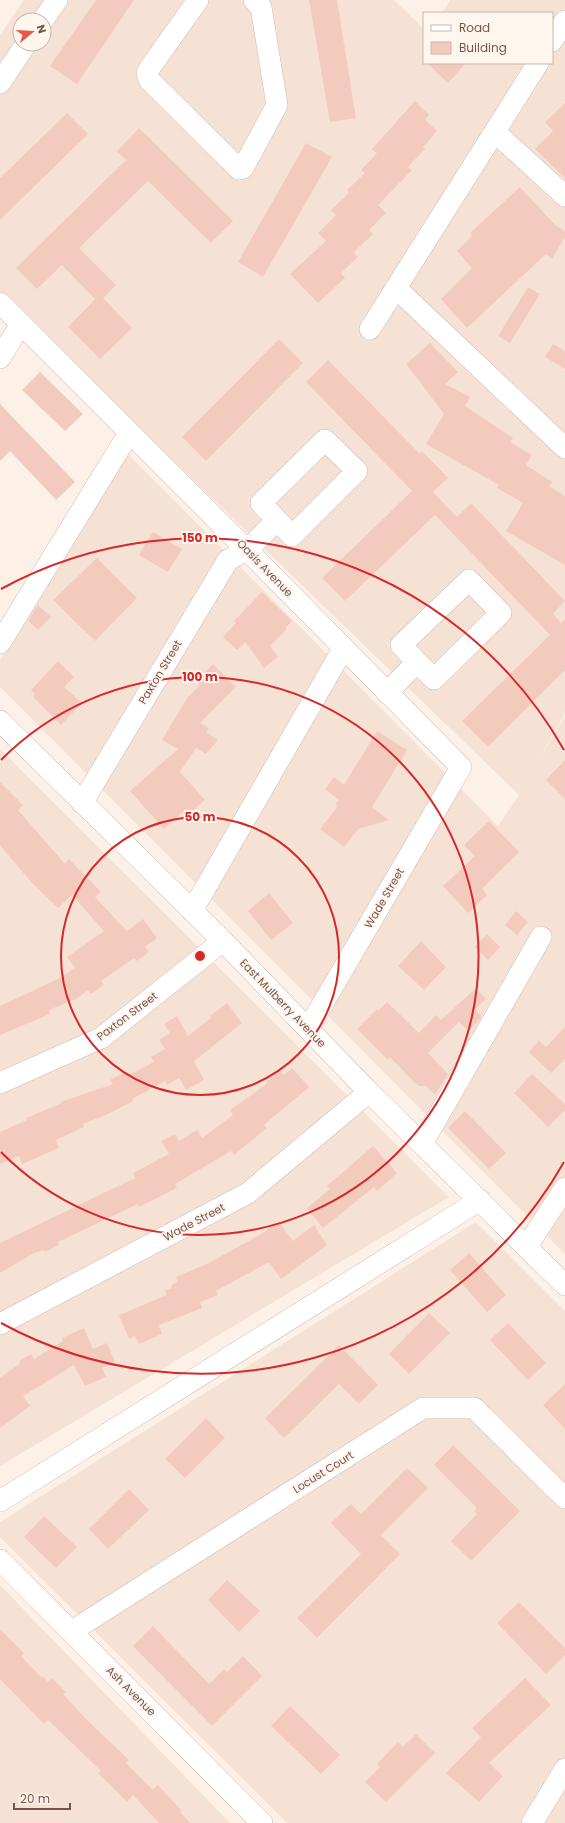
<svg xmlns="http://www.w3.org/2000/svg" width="565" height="1823" viewBox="0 0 565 1823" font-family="Poppins,sans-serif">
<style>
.residential{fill:#f5e2d5;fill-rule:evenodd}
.building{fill:#f3cbbe}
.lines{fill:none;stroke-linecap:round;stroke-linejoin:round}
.minor-casing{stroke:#d1b9af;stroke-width:22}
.minor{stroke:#fff;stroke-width:21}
.ring{fill:none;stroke:#d62828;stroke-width:2}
.labels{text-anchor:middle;stroke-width:4;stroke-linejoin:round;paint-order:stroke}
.street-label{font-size:11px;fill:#77544a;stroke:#fff6ee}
.centre{fill:#d62828;stroke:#fff6ee;stroke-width:2}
.ring-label{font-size:12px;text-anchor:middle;font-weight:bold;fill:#d62828;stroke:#fff6ee;stroke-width:4;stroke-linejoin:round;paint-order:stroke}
</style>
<rect width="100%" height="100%" fill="#fdf1e7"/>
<path class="residential" d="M24 0H394L424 29V63H552V13H442L450 0H565V713L536 764 565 716V1254L0 687V660L128 454 498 826 519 795 0 293V35ZM20 20H44V44H20Z
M0 749 449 1197 0 1466Z
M476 1222 565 1311V1823H287L0 1537V1522Z
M0 1585 230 1823H0Z"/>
<path class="building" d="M96 0H134L77 84 50 66Z
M309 0H337L356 118 330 122Z
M427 63H466L448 83Z
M415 101 429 115 425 120 437 131 423 147 425 149 408 167 412 170 378 205 386 213 369 230 373 234 354 252 358 257 341 273 345 278 318 303 290 274 326 241 318 233 336 215 331 210 349 193 347 190 365 173 361 170 377 153 372 149Z
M565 103V178L535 149 553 131 545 122Z
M67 113 88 134 0 220V178Z
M139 128 233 221 211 243 148 181 79 248 116 285 103 298 132 328 100 359 68 327 95 299 62 265 37 289 16 268 126 160 117 151Z
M306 143 332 157 263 277 238 262Z
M520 187 555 225 565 231V237L552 259 546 254 467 328 441 299 472 268 457 251 472 236 470 233Z
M528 287 540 294 510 343 498 336Z
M279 339 303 363 206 461 182 437Z
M430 343 458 372 445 384 470 397 465 406 513 438 510 442 532 455 526 465 552 482 549 486 565 496V565L506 531 523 503 497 488 499 485 426 444 444 414 406 364Z
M553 344 565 351V369L545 357Z
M328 360 420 454 422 451 448 478 433 492 457 517 471 503 565 601 553 614 561 623 565 619V670L488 747 462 721 550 635 435 515 345 601 322 578 412 491 306 382Z
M40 372 83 414 65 431 22 390Z
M0 404 75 482 56 500 10 451 0 461Z
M153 532 182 549 168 572 139 555Z
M97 558 137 598 95 641 53 600Z
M262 592 292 621 285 628 287 629 270 646 278 657 264 668 245 642 237 650 223 637 236 623 234 621Z
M38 605 51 617 38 630 28 621Z
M58 661 74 677 64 687 82 703 61 725 33 697 35 694 31 690Z
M213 664 236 687 200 723 209 728 206 732 218 740 206 754 196 748 180 772 205 800 191 812 187 808 164 829 130 791 178 749 162 740 187 698 200 685 196 681Z
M377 731 407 750 372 807 389 820 358 829 344 847 320 829 338 806 335 804 339 800 325 789 334 777 344 785Z
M565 760V799L546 780Z
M0 782 23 805 18 810 65 864 69 859 101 892 95 897 127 931 143 919 157 938 145 947 149 952 137 961 134 958 101 981 104 985 91 994 88 990 78 998 49 1010 50 1014 0 1035V1006L60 978 75 968 67 957 104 931 72 895 58 908 31 882 0 845Z
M489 821 519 852 482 889 487 895 468 913 443 886 475 856 464 845Z
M269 893 293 923 271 940 248 911Z
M516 911 528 922 517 935 505 925Z
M487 934 500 947 488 960 475 947Z
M421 941 446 967 424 990 398 966Z
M476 988 486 999 475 1009 481 1017 480 1019 468 1031 459 1022 428 1053 448 1074 435 1095 426 1086H418L390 1057 388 1060 357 1029 377 1009 378 1011 387 1002 419 1033 436 1015 441 1020Z
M227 1003 242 1023 194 1061 204 1080 186 1090 179 1078 167 1085 165 1081 132 1099 133 1101 108 1114 83 1124 84 1127 56 1140 59 1148 22 1164 19 1156 0 1164V1132L27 1120 26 1118 62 1103 61 1102 113 1084 110 1080 125 1072 127 1076 154 1062 151 1057 165 1049 159 1040 170 1033 164 1024 177 1016 188 1036 211 1018 210 1016Z
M565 1027V1059L551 1073 529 1052 539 1041 546 1047Z
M292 1068 309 1087 264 1125 267 1128 234 1155 231 1151 175 1184 177 1188 139 1207 138 1204 100 1222 58 1242 59 1245 45 1252 44 1250 34 1253 0 1273V1243L135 1178 133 1173 169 1154 161 1141 175 1134 179 1141 197 1130 202 1138 233 1115 230 1110 268 1083 266 1082 279 1070 284 1075Z
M532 1074 565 1104V1110L548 1127 514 1093Z
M465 1111 506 1153 489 1169 448 1128Z
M373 1146 397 1173 377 1191 374 1187 323 1228 307 1208 330 1189 327 1186Z
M279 1222 293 1241 314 1225 327 1245 281 1279 269 1262 216 1291 218 1295 200 1302 202 1308 159 1325 162 1334 139 1344 135 1336 129 1339 119 1315 167 1295 165 1290 172 1288 171 1285 178 1282 176 1277 209 1263 258 1236Z
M469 1253 506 1295 487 1312 450 1270Z
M429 1313 450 1333 409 1374 389 1354Z
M508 1323 546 1363 528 1380 490 1340Z
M84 1328 93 1349 107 1343 115 1362 102 1368 106 1377 85 1386 74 1365 23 1396 30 1406 0 1428V1378L20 1363 19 1361 31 1354 34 1359 63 1341 62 1338Z
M339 1345 378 1385 359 1404 339 1384 284 1438 265 1418Z
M565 1384V1429L543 1405Z
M206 1418 225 1438 185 1478 165 1459Z
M453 1445 520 1511 471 1561 451 1541 477 1514 474 1511 477 1508 434 1465Z
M407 1468 428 1488 381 1535 400 1554 317 1638 297 1618 361 1554 331 1523 351 1504 361 1514Z
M129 1489 149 1510 108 1549 89 1529Z
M44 1516 77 1547 56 1568 24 1537Z
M227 1580 260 1611 239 1632 208 1600Z
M519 1602 565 1648V1655L546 1674 497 1623Z
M153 1626 209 1684 224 1669 227 1672 243 1656 262 1676 212 1726 133 1646Z
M0 1629 24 1653 21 1656 42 1678 43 1676 48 1682 52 1678 66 1692 63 1694 86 1719 129 1760 126 1763 153 1790 158 1785 182 1811 180 1812 190 1823H159L133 1795 127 1802 98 1773 101 1771 48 1720 44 1724 0 1679Z
M525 1678 551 1705 489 1763 503 1776 479 1802 446 1773 481 1737 472 1728Z
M290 1706 340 1755 321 1774 271 1726Z
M416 1734 435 1753 386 1802 365 1782 380 1767 377 1764 398 1742 403 1747Z"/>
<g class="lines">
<g class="minor-casing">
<path id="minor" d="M198 0 149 69 147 74 149 80 239 169 243 168 277 105 261 7 254 0
M43 20 57 0
M552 41 565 21
M0 83 26 44
M495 132 565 196
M396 288 565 448
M0 303 247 550 461 767 308 1029
M370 329 538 63
M0 358 21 324
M0 643 129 433
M387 693 417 662 434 679 501 613 469 580 401 645 417 662
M0 721 223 941 369 1092 565 1285
M82 803 228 560 247 550 277 520 292 536 357 471 325 440 261 503 277 520
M192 911 343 649
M0 1083 101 1038 223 941
M422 1144 541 937
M527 1246 565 1188
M0 1324 248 1193 369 1092
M0 1501 480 1200
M0 1560 262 1823
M72 1631 423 1408H474L565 1498
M532 1823 565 1769"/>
</g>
<use href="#minor" class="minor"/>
</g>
<g class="ring">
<circle cx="200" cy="956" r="139"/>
<path d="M1 760A279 279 0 1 1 1 1152"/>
<path d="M564 1162A418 418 0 0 1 1 1323M1 589A418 418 0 0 1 564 750"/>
</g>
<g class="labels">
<g class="street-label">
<text transform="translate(265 568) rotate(46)" y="4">Oasis Avenue</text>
<text transform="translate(160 672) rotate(-59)" y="4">Paxton Street</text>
<text transform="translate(384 898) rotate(-60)" y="4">Wade Street</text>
<text transform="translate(283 1003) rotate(46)" y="4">East Mulberry Avenue</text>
<text transform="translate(127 1016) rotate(-37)" y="4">Paxton Street</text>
<text transform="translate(194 1222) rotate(-28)" y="4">Wade Street</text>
<text transform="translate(323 1472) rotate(-32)" y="4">Locust Court</text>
<text transform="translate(131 1691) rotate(45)" y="4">Ash Avenue</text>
</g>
</g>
<circle cx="200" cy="956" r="6" class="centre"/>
<g class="ring-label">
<text x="200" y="542">150 m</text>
<text x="200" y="681">100 m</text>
<text x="200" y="821">50 m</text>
</g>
<rect x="423" y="12" width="130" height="52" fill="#fff6ee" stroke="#c9b5ac"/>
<rect x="431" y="25" width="20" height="6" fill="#ffffff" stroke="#c9b5ac"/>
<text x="459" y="32" font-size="12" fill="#77544a">Road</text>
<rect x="431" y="42" width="20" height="12" fill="#f3cbbe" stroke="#c9b5ac"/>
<text x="459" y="52" font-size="12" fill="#77544a">Building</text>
<g transform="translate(32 32) rotate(72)"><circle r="19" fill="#fff6ee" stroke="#c9b5ac"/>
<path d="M0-3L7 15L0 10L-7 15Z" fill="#e8564b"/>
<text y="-6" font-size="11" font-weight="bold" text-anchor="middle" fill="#77544a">N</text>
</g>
<path d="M14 1803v6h56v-6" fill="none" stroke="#77544a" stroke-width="2"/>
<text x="20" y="1803" font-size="12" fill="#77544a" stroke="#fff6ee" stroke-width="3" paint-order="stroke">20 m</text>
</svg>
